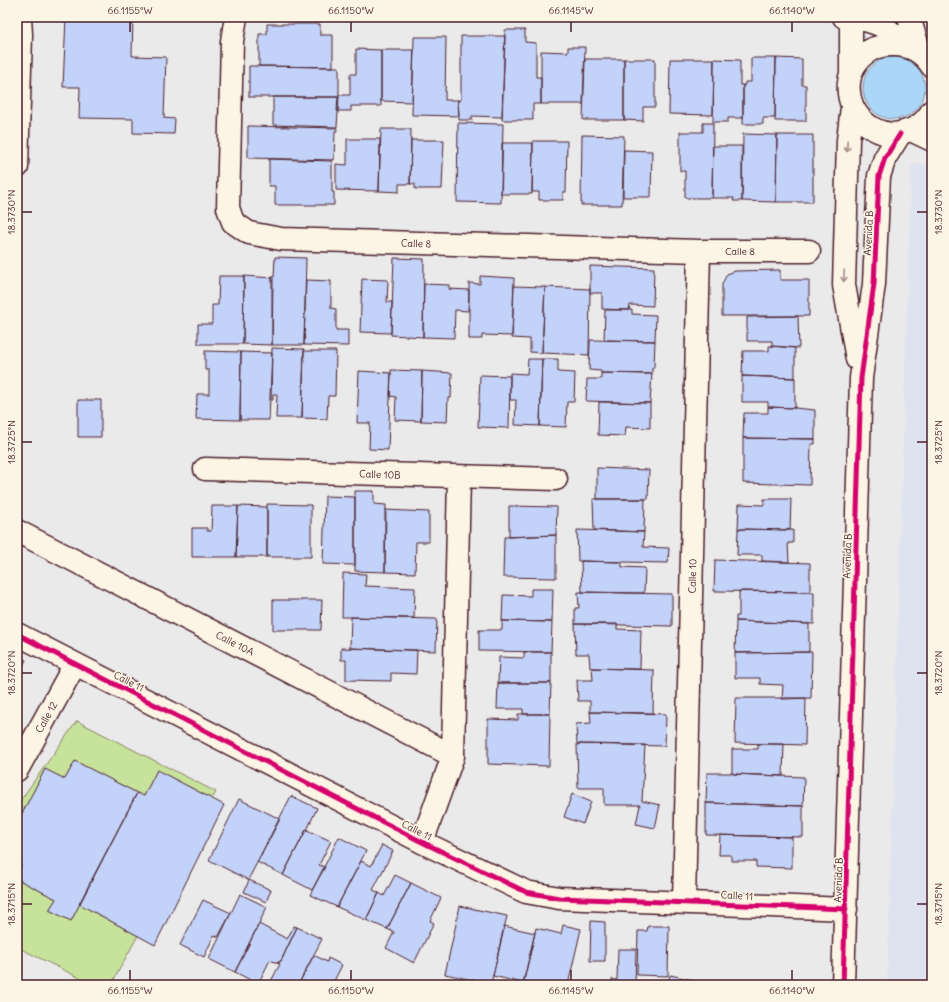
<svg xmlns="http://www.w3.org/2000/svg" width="949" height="1002" viewBox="0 0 949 1002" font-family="Delius,sans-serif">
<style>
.built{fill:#dfe3ef}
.green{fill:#c7e39b;stroke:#888163}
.water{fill:#aad7f7;stroke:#848da5}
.building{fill:#c3d2f9;stroke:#4a1f2b}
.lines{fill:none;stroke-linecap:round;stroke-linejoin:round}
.minor-casing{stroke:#4a1f2b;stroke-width:25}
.minor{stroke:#fcf5e5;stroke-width:22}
.cycleway-casing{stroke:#fcf5e5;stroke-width:8}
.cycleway{stroke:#d6006c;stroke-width:5}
.oneway{stroke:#a38a88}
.ticks{fill:none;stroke:#4a1f2b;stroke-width:1.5}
.labels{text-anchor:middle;stroke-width:3.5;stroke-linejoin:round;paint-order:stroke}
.street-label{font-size:10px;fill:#4a1f2b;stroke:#fcf5e5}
.neatline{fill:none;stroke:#4a1f2b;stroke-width:1.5}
.ticks-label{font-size:10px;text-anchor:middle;fill:#4a1f2b}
</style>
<rect width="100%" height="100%" fill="#ebeaeb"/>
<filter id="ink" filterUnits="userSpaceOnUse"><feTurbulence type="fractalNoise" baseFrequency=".025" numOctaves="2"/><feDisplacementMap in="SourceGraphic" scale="8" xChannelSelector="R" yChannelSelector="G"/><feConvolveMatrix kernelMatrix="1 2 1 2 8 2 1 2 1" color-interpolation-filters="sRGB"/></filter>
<g filter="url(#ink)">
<path class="built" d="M911 163 932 164V985H887Z"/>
<path class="green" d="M77 721 216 792 111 985H94L17 947V805Z"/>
<path class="water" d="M863 88a31 31 0 1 1 62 0a31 31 0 1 1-62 0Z"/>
<path class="building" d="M66 17H133L132 56 166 57 164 118 175 119 174 134 133 133V119L79 118 80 87H63Z
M267 24H320V35H333V67L259 66V34H267Z
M505 30H525V42L536 43V77H541V104H533V120H502Z
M461 36H505L502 117 472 116V120H459L458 100H461Z
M414 37H446L445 100H458L459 116 412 115Z
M568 47H585L583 104H541V51L568 52Z
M356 49 381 50V106H351V111H337L338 95H350V74H356Z
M381 50H414L412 102 381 101Z
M751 58H776L775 118H763V124H743V85H745V82H751Z
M776 58 802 59V85H806V121H775Z
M585 59H624V120H583Z
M624 59H655V107H643V121L624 120Z
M670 59H714L713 115 669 114Z
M714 59 740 60V85H743V118H728V122H713Z
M249 66 339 67V97H249Z
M273 97H339L337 127 273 125Z
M458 123 503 124 501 203 457 202Z
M703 123H713L712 198H685V171H680V132H703Z
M248 126 337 128V131H335L334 160 248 158Z
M381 129H411L410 184H399V192L379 191Z
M743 134 777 135 776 202 742 201Z
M582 135 624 136 622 205H581Z
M777 135H813V202H776Z
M347 139H380L379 191 336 190V164L347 165Z
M411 140H444L442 189H415V184H410Z
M533 141H567L566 192H563V200H539V192H532Z
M502 143H533L532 194H501Z
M713 146H742V201H733L734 198H712Z
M624 150 652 151 651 197H623Z
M269 159 332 161V192H334V205H275V186H269Z
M275 257 306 258 304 345H272V277H274Z
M394 258 424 259 423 337 391 335Z
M590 266 654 268 653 306 630 305 629 310 602 309V293H590Z
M780 270V280H809V316H722V284L727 274 735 271Z
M219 276H244L243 344H198V324H212V305H218Z
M244 276 273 278 272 345 243 344Z
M480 276 514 278 512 336 482 335V339H469V283L480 284Z
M306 278V280L331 281V308L336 309V330H348V346L304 345Z
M362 279 388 280 387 302H392L391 333 360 332Z
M424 284 449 285V289L469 290 468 311 455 310 454 338 423 337Z
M514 286 545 287 542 353 530 352V339L512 338Z
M545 287 590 289 589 355 542 353Z
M605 310H632V314L656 315 655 341 604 340Z
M798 316 799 348 772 346V341H747V317Z
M590 340 655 341 654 368H652V374L601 373V371L589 370Z
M769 346 795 348V378L742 376 743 351H769Z
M272 348 304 349 302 418H276L277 394H273V400H271Z
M205 351 241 352 240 420 196 419 197 394H209V370H205Z
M304 351H336L335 396H328L327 419 302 418Z
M241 352 272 353 269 420H240Z
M528 359H542L540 426 515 425 516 400H510V373L527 374Z
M542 359H558V372L575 373 574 402H567L566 427 540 426Z
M391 370 422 371 421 421 395 420 396 397 390 396Z
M359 371 391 373 388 450 369 449 370 423H357Z
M422 371 452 373 451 398H448L447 422 421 421Z
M601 373 652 374 650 403 586 401 587 379H601Z
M480 375 510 376 509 428 478 427Z
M742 376 795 378V408L768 407V402H742Z
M78 400H101V437H78Z
M599 402 650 403V428L626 427 625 436 598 435Z
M768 407 795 408 815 410V439L743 438 744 413H768Z
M743 438 815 439V444H811L810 485 743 483Z
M597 468 649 470 648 499H597Z
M355 491H374V504L386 505 385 572 355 571Z
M325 496 355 497V565L323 564Z
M593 499H645L644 532 594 530Z
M764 499H791L790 530 738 529 739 504 764 505Z
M267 504 311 505V557H267Z
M212 506H238L236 557H192V528H207V531H211Z
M238 506 267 507V557H236Z
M509 506 557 507 556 535 509 537Z
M385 510 429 512V542H416L415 573 385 572Z
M738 529 793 530V543H788L789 562 762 561V555H737Z
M577 530 644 532 643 547 669 548 668 563 578 561Z
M556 535V578L503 577 504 537Z
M715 560 810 563V592L714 591Z
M581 561 622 562V567L645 568 644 593 582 592Z
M343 573 366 574 365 586 415 588 414 618 342 617Z
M531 589H553L552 622 502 621 503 595 531 596Z
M739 591 814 592V624L736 621V616H739Z
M578 592 672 594V626L575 624V608H579Z
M273 600H322L321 630H273Z
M351 617 437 619 436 651 350 648Z
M502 621 552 622 551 652 479 651V630H502Z
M736 621 809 624V652L735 653Z
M575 624H617V629L641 630 640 669 590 668 589 654H576Z
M341 648 417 650 416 674 391 673V681L346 680V660H341Z
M524 652H551V683H498L499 657 524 658Z
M812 652 811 698 782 699 783 685 760 684V678H735V653Z
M17 656 26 660 17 677Z
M592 668 654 670 653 713 590 712V701H578L577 680H593Z
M498 683H551L550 714H523V709H497Z
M736 698H806L805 745 735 743Z
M590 712 666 714 665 746 577 744 576 724 591 723Z
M518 714H550L549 766 488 764V719L518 720Z
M577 744 645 745 642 801 660 805 655 828 636 824 640 805H604V788H578Z
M758 744H784L783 776 734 774 732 773V749H758Z
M75 761 137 793 71 921 49 910 56 899 17 879V873L21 865 17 863V823L45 769 65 779Z
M157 770 224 805 155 945 79 904 137 793 144 796Z
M707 773H732L734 774 804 777 803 806 706 803Z
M572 794 591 802 583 824 564 817Z
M291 796 317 808 307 830H306L283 875 257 862Z
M239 799 280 819 248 880 209 860Z
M706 803 803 806V837L706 835Z
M306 830H307L331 841 319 865 325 867 312 890 283 875Z
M720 835 792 837V868L756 867V861H731V855H719Z
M339 837 366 851 337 907 310 895Z
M382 845 393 851 373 890 379 893 366 920 337 907 361 861 371 866Z
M395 875 411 883 387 929 366 920 379 893 384 896Z
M249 880 271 890 266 902 244 892Z
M411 883 441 898 430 921 434 923 414 963 386 948 394 932 387 929Z
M240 894 267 907 235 972 209 959Z
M203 900 231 913 218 937 214 935 204 957 180 945Z
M460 906 507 916 491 984 445 974Z
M591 921 605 922V961H590Z
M259 924 287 939 294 926 297 927 281 961 277 963 270 960 258 984 235 972Z
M563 925 581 929 568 985H523L536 928 561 934Z
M504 926 535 933 523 983 493 976Z
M648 926H669L668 976 637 975 638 931H647Z
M297 927 322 939 298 985H269L280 964 277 963 281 961Z
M618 949H636L635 985H612V979L617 980Z
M314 955 327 962 328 958 342 965 332 985H298Z
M670 975 693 980 692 985H668Z"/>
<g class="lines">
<g class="minor-casing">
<path id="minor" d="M236 17 232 41 228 208 233 222 249 233 281 239 699 251H809
M844 17C857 17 882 23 892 33 894 36 896 41 898 44
M909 17 920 53
M932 66C923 52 908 44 891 45 844 46 833 107 874 129 883 134 894 135 904 132 916 129 926 122 932 111
M851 73V17
M852 107 848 140 844 285 857 359
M911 130 932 140
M17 167 21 35 20 17
M205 469 556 479
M17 531 453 756
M17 634 422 842 526 892 559 898 846 909
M17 770 75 664
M422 842 453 756 459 477
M684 902 699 251
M843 985 861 378 874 284 879 176 885 158 900 134"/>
</g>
<use href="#minor" class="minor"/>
<g class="cycleway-casing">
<path id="cycleway" d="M17 634 422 842 526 892 559 898 846 909
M843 985 861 378 874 284 879 176 885 158 900 134"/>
</g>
<use href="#cycleway" class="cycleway"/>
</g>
<defs><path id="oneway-shaft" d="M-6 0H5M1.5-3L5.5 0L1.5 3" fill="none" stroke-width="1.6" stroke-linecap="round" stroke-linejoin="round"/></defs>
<g class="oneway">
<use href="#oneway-shaft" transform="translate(847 146) rotate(92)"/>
<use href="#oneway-shaft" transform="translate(844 276) rotate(92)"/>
</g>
</g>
<path class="ticks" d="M130 22V32M351 22V32M571 22V32M792 22V32M22 212H32M917 212H927M22 442H32M917 442H927M22 673H32M917 673H927M22 904H32M917 904H927M130 970V980M351 970V980M571 970V980M792 970V980"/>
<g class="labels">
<g class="street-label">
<text transform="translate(868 233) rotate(-87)" y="4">Avenida B</text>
<text transform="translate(416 243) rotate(2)" y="4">Calle 8</text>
<text x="740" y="255">Calle 8</text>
<text transform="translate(380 474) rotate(2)" y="4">Calle 10B</text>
<text transform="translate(847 556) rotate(-88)" y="4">Avenida B</text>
<text transform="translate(692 576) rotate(-89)" y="4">Calle 10</text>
<text transform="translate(235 643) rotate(27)" y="4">Calle 10A</text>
<text transform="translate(129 681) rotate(27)" y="4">Calle 11</text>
<text transform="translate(46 717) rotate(-61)" y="4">Calle 12</text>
<text transform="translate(417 830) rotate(27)" y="4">Calle 11</text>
<text transform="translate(838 880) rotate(-88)" y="4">Avenida B</text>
<text transform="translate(737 895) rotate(3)" y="4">Calle 11</text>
</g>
</g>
<rect width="949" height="1002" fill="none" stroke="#fcf5e5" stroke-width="44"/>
<rect x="22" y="22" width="905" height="958" class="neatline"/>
<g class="ticks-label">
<text x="130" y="14">66.1155°W</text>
<text x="351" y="14">66.1150°W</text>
<text x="571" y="14">66.1145°W</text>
<text x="792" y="14">66.1140°W</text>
<text transform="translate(11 212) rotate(-90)" y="4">18.3730°N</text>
<text transform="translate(938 212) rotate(-90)" y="4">18.3730°N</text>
<text transform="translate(11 442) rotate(-90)" y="4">18.3725°N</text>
<text transform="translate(938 442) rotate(-90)" y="4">18.3725°N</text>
<text transform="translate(11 673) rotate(-90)" y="4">18.3720°N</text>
<text transform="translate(938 673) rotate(-90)" y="4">18.3720°N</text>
<text transform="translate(11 904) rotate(-90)" y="4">18.3715°N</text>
<text transform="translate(938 904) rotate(-90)" y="4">18.3715°N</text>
<text x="130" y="994">66.1155°W</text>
<text x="351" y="994">66.1150°W</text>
<text x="571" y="994">66.1145°W</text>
<text x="792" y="994">66.1140°W</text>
</g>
</svg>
